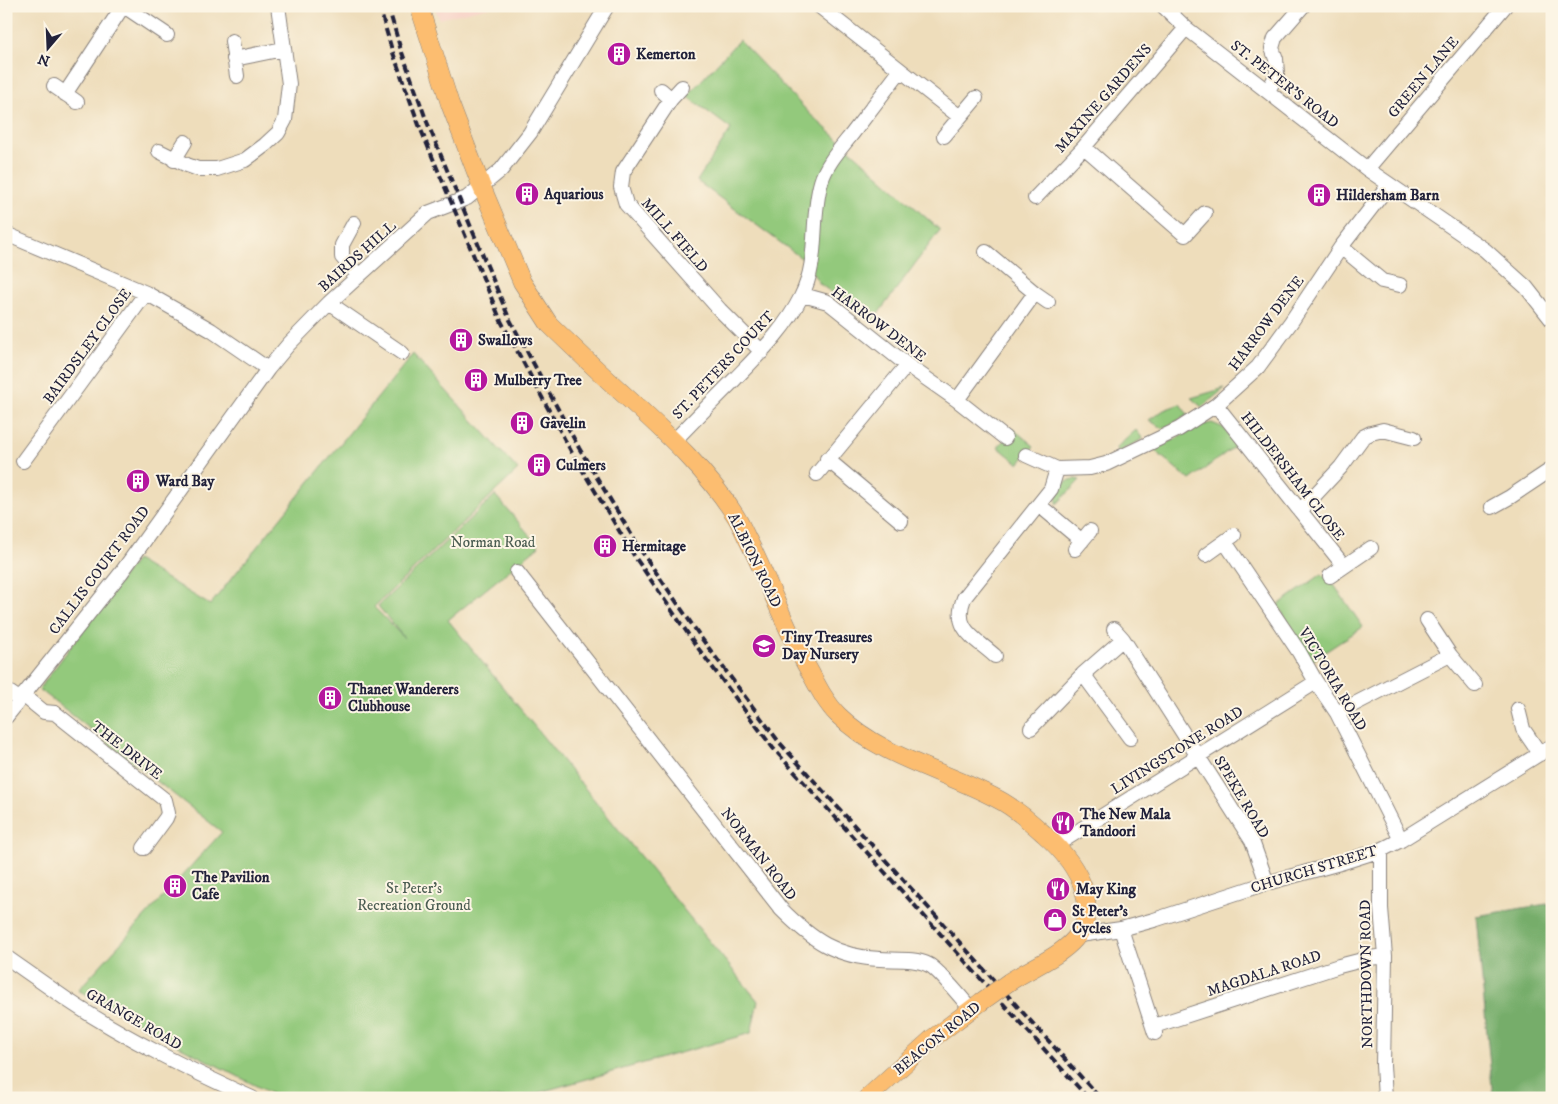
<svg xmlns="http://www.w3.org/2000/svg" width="1558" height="1104" viewBox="0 0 1558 1104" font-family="'IM FELL DW Pica',serif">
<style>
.built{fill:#f7d1c6}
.green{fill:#93c97b;stroke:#5a765b}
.forest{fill:#76ad6b;stroke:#4c6853}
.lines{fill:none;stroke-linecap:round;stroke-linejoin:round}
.minor-casing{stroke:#88807b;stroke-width:16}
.major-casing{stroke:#88807b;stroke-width:19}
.minor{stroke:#fff;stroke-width:14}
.major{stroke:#fcbd6f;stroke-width:18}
.rail{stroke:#22223b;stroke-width:4;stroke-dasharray:8 4;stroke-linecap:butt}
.major-bridge-casing{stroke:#88807b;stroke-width:19;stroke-linecap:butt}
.major-bridge{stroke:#fcbd6f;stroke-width:18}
.labels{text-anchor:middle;stroke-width:4;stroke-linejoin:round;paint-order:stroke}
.poi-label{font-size:15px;font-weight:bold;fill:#22223b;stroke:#fcf5e5;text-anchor:start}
.street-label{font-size:15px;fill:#22223b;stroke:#fcf5e5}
.park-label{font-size:15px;fill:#4a5c51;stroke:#fcf5e5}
</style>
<rect width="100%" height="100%" fill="#fcf5e5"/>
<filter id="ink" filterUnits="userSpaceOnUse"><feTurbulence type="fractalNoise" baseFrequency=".02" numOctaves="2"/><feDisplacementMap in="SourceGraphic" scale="10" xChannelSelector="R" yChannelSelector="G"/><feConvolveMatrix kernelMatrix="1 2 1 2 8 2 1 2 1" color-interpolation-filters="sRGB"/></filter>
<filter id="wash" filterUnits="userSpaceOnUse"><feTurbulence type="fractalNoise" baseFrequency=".0096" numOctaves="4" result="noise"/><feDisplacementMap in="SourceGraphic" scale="20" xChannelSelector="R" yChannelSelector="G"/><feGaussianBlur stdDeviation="1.12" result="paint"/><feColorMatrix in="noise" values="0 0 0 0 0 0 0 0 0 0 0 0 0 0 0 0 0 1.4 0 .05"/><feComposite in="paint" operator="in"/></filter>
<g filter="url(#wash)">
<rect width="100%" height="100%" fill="#edb"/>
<path class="built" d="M435 6H493L439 19Z"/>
<path class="green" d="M739 40 811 115 940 230 872 322 820 284 804 260 697 181 731 129 687 96Z
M413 354 518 470 374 607 404 638 378 606 495 495 539 546 448 620 758 1001 751 1033 519 1098H280L171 1042 78 990 222 832 39 689 136 560 210 605Z
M1225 388 1202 407 1191 398Z
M1180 404 1188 415 1163 429 1149 420 1164 410Z
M1212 423 1224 428 1236 445 1190 480 1154 450 1202 425Z
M1013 429 1034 446 1019 464 998 447Z
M1136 430 1143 439 1118 452 1116 448Z
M1075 479 1080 480 1057 504C1055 490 1062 481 1075 479Z
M1322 574 1334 585 1363 627 1310 662 1278 605Z"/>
<path class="forest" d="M1552 903V1098H1493L1476 916Z"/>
</g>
<g filter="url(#ink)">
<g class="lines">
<g class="minor-casing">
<path id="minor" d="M124 6 167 35
M819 6 960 117
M1163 6 1186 28 1367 169 1485 250 1526 287 1552 320
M232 41 237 76
M234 59 283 49
M54 86 77 102
M682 87 671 99 623 172 621 187 626 204 720 310 762 352
M661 90 671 99
M1268 91 1277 74 1276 59 1272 48 1275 38 1303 6
M65 94 123 6
M944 136 976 98
M1084 147 1185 235 1205 213
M159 151 187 165 198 169H217L245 160 265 145 278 133 285 120 289 84 278 6
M174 160 185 142
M1367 169 1505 6
M1035 198 1084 147 1186 28
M354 223 342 245V257L359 276
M6 234 146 293 211 330 268 369
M1341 247 1382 281 1400 285
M986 252 1035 293 1048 302
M803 295 828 302 907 365 957 400 1005 438
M329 303 402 353
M957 400 1035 293
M1216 405 1344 566
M674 441C694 420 715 399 735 379 760 353 785 329 801 297 820 260 810 220 821 182 826 164 841 148 852 134 868 113 884 92 900 71
M1026 455 1057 469 1090 468 1106 464 1179 429 1216 405 1258 367 1291 322 1341 247 1389 185
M827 459 901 521
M23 461 146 293
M817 474 907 365
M1039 505 1082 541
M1492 507 1510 497 1552 469
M1300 511 1341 467 1363 437 1371 433 1383 430 1414 438
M1225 542 1299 652 1316 682 1337 713 1401 840
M1075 549 1090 531
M1206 555 1234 535
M517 572 781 909C812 940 836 957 880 959 896 960 915 958 929 965 937 968 964 1001 971 1009
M1330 576 1371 548
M1114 629 1123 639 1252 841 1267 883
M1450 655 1475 685
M995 656C974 637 952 629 964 598L1051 489 1057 469
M1083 674 1130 738
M6 690 19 699
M23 695 44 712 55 713 165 800 168 813 166 818 144 848
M1518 709 1523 729 1540 754
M1337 713 1450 655 1427 620
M6 717 121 573 268 369 288 345 329 303 428 213 467 198 501 170 530 133 607 6
M1031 728 1083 674 1123 639
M1056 845 1316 682
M1381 850V908L1385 956 1383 1065 1385 1098
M1121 929 1155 1033
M1080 935 1121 929 1154 920 1267 883 1340 863 1381 850 1401 840 1552 746
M6 957C26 971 46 985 66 999 124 1038 188 1069 252 1098
M1154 1026 1339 966 1370 958 1385 956"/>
</g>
<g class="major-casing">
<path id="major" d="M419 6 450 104 481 185 522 282 549 324C576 350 603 376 631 401 669 436 707 471 735 515 741 524 745 535 750 544 771 586 786 631 810 672 818 687 826 703 838 715 884 760 949 771 1003 802 1018 811 1031 822 1044 834 1061 849 1077 868 1084 890 1100 944 1044 959 1009 982
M867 1098 933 1038 981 1002"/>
</g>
<use href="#minor" class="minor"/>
<use href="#major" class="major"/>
<path class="rail" d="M379 6 392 50 419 125 501 321 572 453 635 557 695 644 773 748 1088 1098
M388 6 400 47 427 122 509 318 579 448 642 552 702 639 779 742 1100 1098"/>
<g class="major-bridge-casing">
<path id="major-bridge" d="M981 1002 1009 982"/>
</g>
<use href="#major-bridge" class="major-bridge"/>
</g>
</g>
<defs>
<g id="building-disc" transform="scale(1.25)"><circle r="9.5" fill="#b5179e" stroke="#fcf5e5"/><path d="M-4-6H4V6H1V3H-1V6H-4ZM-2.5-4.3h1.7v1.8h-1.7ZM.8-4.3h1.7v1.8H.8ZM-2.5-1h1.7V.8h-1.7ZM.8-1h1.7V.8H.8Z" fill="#fff"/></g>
<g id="school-disc" transform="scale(1.25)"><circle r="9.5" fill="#b5179e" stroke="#fcf5e5"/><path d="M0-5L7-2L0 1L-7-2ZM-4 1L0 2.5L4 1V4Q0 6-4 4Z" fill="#fff"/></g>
<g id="restaurant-disc" transform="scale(1.25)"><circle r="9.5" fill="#b5179e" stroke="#fcf5e5"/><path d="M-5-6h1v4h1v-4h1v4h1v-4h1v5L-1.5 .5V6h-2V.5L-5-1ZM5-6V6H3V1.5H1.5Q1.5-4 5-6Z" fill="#fff"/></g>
<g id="shop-disc" transform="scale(1.25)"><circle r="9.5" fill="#b5179e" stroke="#fcf5e5"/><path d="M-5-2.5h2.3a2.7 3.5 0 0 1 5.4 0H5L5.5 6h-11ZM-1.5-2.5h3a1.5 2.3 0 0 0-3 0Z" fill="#fff"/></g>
</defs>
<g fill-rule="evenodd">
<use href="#building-disc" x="619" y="54"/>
<use href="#building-disc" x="527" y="194"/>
<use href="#building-disc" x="1319" y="195"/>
<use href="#building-disc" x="461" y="340"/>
<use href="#building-disc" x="476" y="380"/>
<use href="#building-disc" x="522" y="423"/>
<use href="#building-disc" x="539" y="465"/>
<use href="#building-disc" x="138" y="481"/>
<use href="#building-disc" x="605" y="546"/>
<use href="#school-disc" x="764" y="646"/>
<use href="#building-disc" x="330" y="698"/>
<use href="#restaurant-disc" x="1063" y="823"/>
<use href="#building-disc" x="175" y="886"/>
<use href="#restaurant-disc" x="1058" y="889"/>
<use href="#shop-disc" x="1055" y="920"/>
</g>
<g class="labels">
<g class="poi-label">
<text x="636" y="59">Kemerton</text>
<text x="544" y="199">Aquarious</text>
<text x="1336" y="200">Hildersham Barn</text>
<text x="478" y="345">Swallows</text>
<text x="494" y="385">Mulberry Tree</text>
<text x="540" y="428">Gavelin</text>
<text x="556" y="470">Culmers</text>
<text x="156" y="486">Ward Bay</text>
<text x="622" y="551">Hermitage</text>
<text x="782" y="642">Tiny Treasures<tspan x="782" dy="17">Day Nursery</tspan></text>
<text x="348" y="694">Thanet Wanderers<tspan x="348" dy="17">Clubhouse</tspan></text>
<text x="1080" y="819">The New Mala<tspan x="1080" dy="17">Tandoori</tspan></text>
<text x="192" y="882">The Pavilion<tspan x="192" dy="17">Cafe</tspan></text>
<text x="1076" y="894">May King</text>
<text x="1072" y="916">St Peter's<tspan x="1072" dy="17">Cycles</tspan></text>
</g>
<g class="street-label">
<text transform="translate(1423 77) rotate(-50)" y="5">GREEN LANE</text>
<text transform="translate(1285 84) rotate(38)" y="5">ST. PETER'S ROAD</text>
<text transform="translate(1103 98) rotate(-49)" y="5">MAXINE GARDENS</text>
<text transform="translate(675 235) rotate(49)" y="5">MILL FIELD</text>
<text transform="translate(357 256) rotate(-42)" y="5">BAIRDS HILL</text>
<text transform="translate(1266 323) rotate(-53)" y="5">HARROW DENE</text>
<text transform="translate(879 324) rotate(37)" y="5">HARROW DENE</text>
<text transform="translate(87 346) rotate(-54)" y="5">BAIRDSLEY CLOSE</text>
<text transform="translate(723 365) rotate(-47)" y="5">ST. PETERS COURT</text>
<text transform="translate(1293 476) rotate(52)" y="5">HILDERSHAM CLOSE</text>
<text transform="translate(755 560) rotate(64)" y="5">ALBION ROAD</text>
<text transform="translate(99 570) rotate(-53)" y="5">CALLIS COURT ROAD</text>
<text transform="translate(1333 679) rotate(59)" y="5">VICTORIA ROAD</text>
<text transform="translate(127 750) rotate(38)" y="5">THE DRIVE</text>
<text transform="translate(1177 750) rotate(-32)" y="5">LIVINGSTONE ROAD</text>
<text transform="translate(1242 797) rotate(59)" y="5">SPEKE ROAD</text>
<text transform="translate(759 854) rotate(52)" y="5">NORMAN ROAD</text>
<text transform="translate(1314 869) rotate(-17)" y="5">CHURCH STREET</text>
<text transform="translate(1264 973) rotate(-18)" y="5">MAGDALA ROAD</text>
<text transform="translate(1366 974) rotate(-91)" y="5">NORTHDOWN ROAD</text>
<text transform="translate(134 1019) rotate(30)" y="5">GRANGE ROAD</text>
<text transform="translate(937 1038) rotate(-39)" y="5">BEACON ROAD</text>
</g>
<g class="park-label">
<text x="493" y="547">Norman Road</text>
<text x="414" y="893">St Peter's<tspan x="414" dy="17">Recreation Ground</tspan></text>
</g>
</g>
<rect width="1558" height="1104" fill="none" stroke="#fcf5e5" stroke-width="25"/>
<g transform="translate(48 48) rotate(199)" stroke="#fcf5e5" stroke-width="4" paint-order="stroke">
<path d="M0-4L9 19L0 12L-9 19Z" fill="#22223b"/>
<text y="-8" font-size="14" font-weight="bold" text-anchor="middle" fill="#22223b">N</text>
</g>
</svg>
